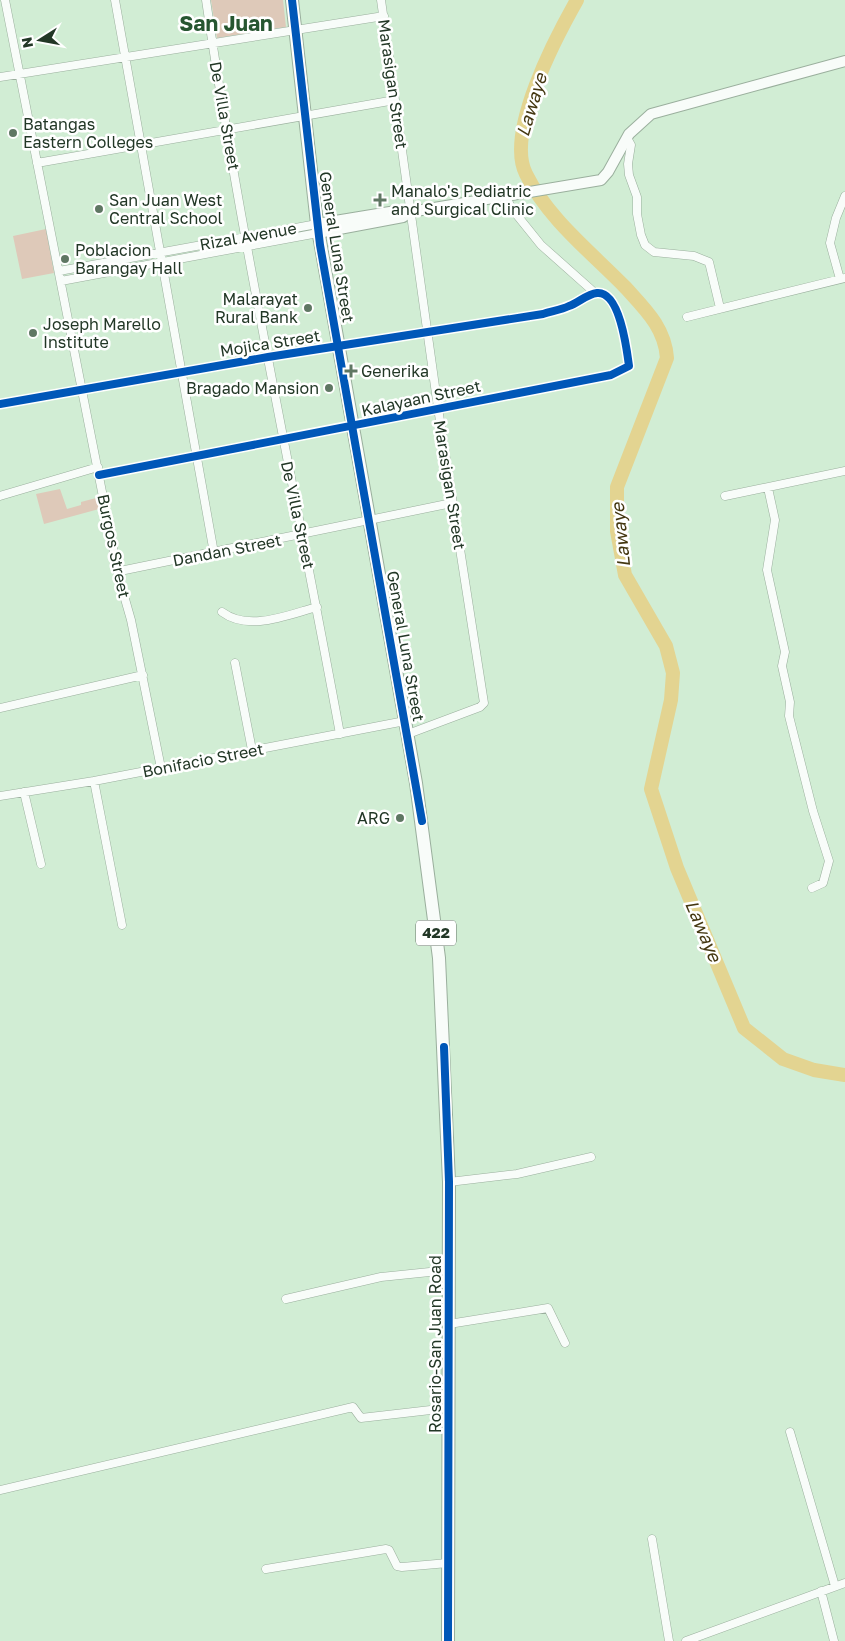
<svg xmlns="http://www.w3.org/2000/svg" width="845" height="1641" viewBox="0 0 845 1641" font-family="'Golos Text',sans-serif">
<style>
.green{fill:#dec9b9}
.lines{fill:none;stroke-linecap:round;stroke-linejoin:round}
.river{stroke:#e3d491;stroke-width:14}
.minor-casing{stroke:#9aaf9d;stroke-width:9}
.tertiary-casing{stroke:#9aaf9d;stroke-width:12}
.primary-casing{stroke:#9aaf9d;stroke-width:14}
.minor{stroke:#f8fcf9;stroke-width:8}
.tertiary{stroke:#f8fcf9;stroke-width:10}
.primary{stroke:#f8fcf9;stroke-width:12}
.cycleway-casing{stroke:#fff;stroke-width:11}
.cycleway{stroke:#0057b8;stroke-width:8}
.poi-dot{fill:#5f7763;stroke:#fff;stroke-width:2}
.labels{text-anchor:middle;stroke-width:5;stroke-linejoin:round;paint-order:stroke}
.shield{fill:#fff;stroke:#647367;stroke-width:1}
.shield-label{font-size:15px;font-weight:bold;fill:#223726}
.street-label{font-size:16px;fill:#223726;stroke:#fff}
.poi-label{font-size:16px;fill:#223726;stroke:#fff;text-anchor:start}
.water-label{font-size:18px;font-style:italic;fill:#443711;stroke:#fff}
.district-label{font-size:21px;font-weight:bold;fill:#275631;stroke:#fff}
</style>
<rect width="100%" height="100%" fill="#d1edd4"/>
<path class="green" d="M211 0H283L286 27 217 38Z
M46 229 54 273 22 279 13 236Z
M60 489 67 509 81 505V502L96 498 99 509 44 524 36 494Z"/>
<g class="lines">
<path class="river" d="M577 0C556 37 505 133 526 174 548 219 592 253 626 288 646 310 665 328 667 358L617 487V531L625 575 666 646 673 673 671 700 651 789 677 868 744 1028 783 1059 814 1070 845 1075"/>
<g class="minor-casing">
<path id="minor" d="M5 0 119 578 131 620 161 768
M115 0 214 553
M206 0C242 246 295 489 340 734
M381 0 438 408 484 703 480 707 408 734
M0 77 384 16
M627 138 631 145 628 164 629 175 637 197V214L641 235 645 245 654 252 694 256 709 262 720 308
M37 163 395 100
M505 195 512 209 541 245 595 293
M59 271 317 224
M840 279 830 243 836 218 845 196
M61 281 318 233
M687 317 845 278
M0 404 268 357 543 314C552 311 561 310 569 306 578 303 587 294 597 293 620 291 627 351 629 366L611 375 99 475
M768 488 775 520 767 570 785 652 782 666 790 702 789 716 813 811 829 861 823 883 812 888
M0 496 98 467
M725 496 845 471
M120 571 452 503
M222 612C249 632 287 615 317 607
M235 663 252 750
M0 708 143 675
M94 781 122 925
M24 792 41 864
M0 796 94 781 405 721
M449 1182 517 1174 591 1157
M286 1299 381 1277 449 1270
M449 1324 548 1308 565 1343
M790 1432 835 1586
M0 1490 353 1407 361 1418 448 1408
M652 1539 669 1641
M266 1569 386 1549 389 1550 397 1566 402 1567 448 1563
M821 1591 834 1641
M686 1641 845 1583"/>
</g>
<g class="tertiary-casing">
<path id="tertiary" d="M317 224 402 210 410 212 601 180 608 172 629 134 651 114 845 61
M318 233 403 217 410 212"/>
</g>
<g class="primary-casing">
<path id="primary" d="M292 0 317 224 416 783 439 958 449 1182 448 1641"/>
</g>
<use href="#minor" class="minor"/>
<use href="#tertiary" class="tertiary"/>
<use href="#primary" class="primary"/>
<g class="cycleway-casing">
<path id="cycleway" d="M292 0 320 245 422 821
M0 404 268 357 543 314C552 311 561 310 569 306 578 303 587 294 597 293 620 291 627 351 629 366L611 375 99 475
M444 1047 449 1182 448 1641"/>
</g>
<use href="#cycleway" class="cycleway"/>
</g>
<g class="poi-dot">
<circle cx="13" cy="133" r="5"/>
<path d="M377.5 192.5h5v5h5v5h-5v5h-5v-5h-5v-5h5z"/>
<circle cx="99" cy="209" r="5"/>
<circle cx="65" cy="259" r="5"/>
<circle cx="308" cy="308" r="5"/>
<circle cx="33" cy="333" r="5"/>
<path d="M348.5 363.5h5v5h5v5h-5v5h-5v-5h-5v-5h5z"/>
<circle cx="329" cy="388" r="5"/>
<circle cx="400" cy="818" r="5"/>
</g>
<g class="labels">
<rect class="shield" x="416" y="920.5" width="40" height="25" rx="4"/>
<g class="shield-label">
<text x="436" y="938">422</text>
</g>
<g class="street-label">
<text transform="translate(393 84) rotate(82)" y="6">Marasigan Street</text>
<text transform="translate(225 116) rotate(80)" y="6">De Villa Street</text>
<text transform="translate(248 236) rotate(-10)" y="6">Rizal Avenue</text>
<text transform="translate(337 247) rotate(81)" y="6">General Luna Street</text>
<text transform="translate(270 343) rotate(-9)" y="6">Mojica Street</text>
<text transform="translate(421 398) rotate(-12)" y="6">Kalayaan Street</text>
<text transform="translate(450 485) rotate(81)" y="6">Marasigan Street</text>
<text transform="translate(298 515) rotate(78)" y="6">De Villa Street</text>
<text transform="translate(114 546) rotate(78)" y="6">Burgos Street</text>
<text transform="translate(227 550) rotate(-11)" y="6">Dandan Street</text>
<text transform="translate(406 646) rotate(80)" y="6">General Luna Street</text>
<text transform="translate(203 760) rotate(-11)" y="6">Bonifacio Street</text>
<text transform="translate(435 1344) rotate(-90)" y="6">Rosario-San Juan Road</text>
</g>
<g class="poi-label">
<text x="23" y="130">Batangas<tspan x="23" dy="18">Eastern Colleges</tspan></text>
<text x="391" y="197">Manalo's Pediatric<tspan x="391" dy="18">and Surgical Clinic</tspan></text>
<text x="109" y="206">San Juan West<tspan x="109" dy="18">Central School</tspan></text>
<text x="75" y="256">Poblacion<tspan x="75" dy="18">Barangay Hall</tspan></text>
<text x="298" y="305" text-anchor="end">Malarayat<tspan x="298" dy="18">Rural Bank</tspan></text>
<text x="43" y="330">Joseph Marello<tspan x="43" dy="18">Institute</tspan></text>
<text x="361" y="377">Generika</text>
<text x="319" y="394" text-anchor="end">Bragado Mansion</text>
<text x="390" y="824" text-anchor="end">ARG</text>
</g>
<g class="water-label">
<text transform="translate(532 105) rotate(-73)" y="6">Lawaye</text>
<text transform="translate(621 535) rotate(-96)" y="6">Lawaye</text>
<text transform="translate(703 931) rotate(67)" y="6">Lawaye</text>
</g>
<g class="district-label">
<text x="226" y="31">San Juan</text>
</g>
</g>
<g transform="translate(40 40) rotate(259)" stroke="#ffffff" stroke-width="4" paint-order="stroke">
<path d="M0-4L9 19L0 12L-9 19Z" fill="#223726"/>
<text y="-8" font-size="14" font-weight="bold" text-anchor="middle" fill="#223726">N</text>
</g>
</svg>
